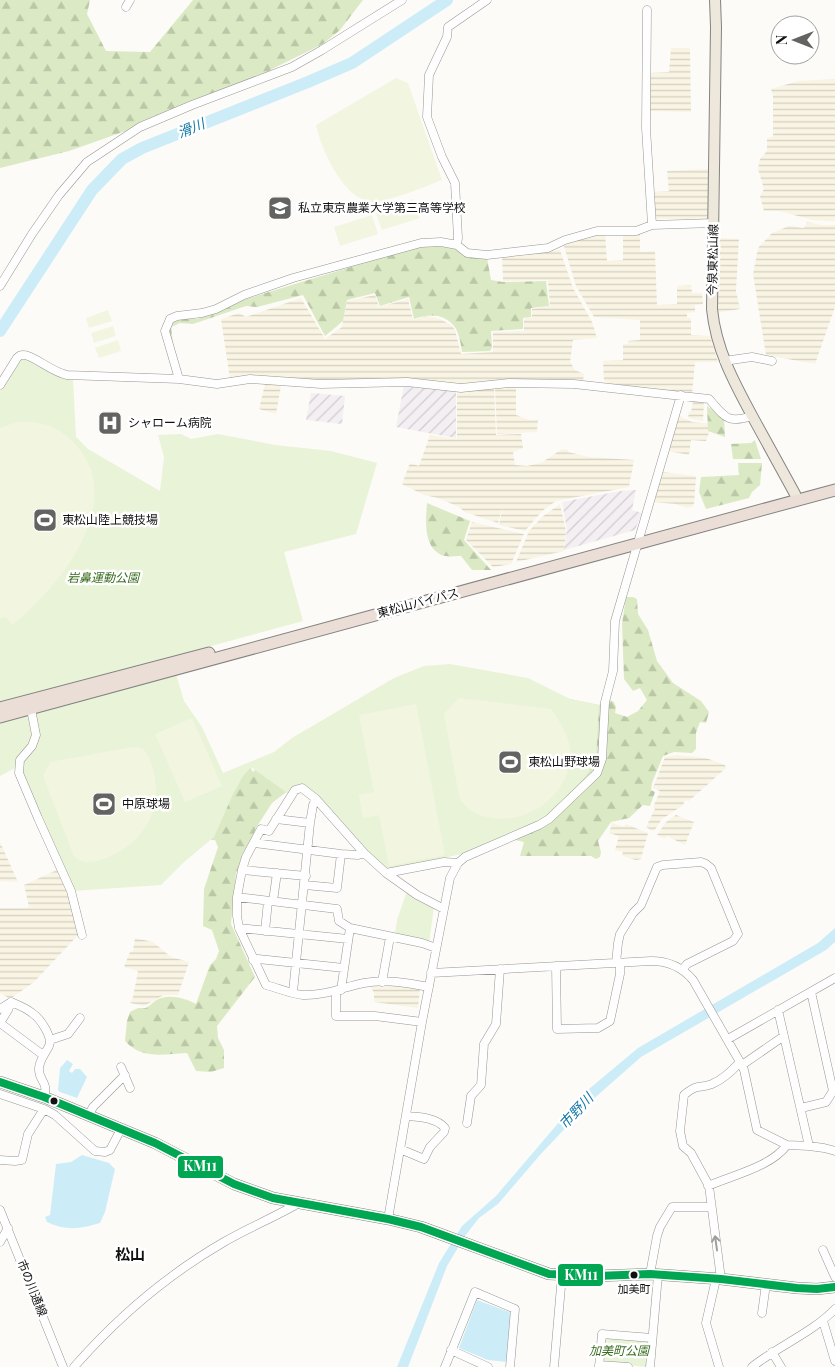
<svg xmlns="http://www.w3.org/2000/svg" width="835" height="1367" viewBox="0 0 835 1367" font-family="'Playfair Display','Noto Sans JP',serif">
<style>
.industrial{fill:url(#industrial-furrows)}
.farmland{fill:url(#farmland-rules)}
.forest{fill:url(#forest-firs)}
.park{fill:#e9f3d7}
.pitch{fill:#f2f6e0}
.water{fill:#ccedf8}
.lines{fill:none;stroke-linecap:round;stroke-linejoin:round}
.river{stroke:#ccedf8;stroke-width:12}
.minor-casing{stroke:#979695;stroke-width:9}
.major-casing{stroke:#848482;stroke-width:12}
.highway-casing{stroke:#848482;stroke-width:13}
.minor{stroke:#fffefe;stroke-width:8}
.major{stroke:#eee7db;stroke-width:10}
.highway{stroke:#ebded7;stroke-width:11}
.bus-1-casing{stroke:#fff;stroke-width:11}
.bus-1{stroke:#00a651;stroke-width:8}
.oneway{stroke:#a09f9f}
.bus-dot{fill:#111;stroke:#fff;stroke-width:2}
.labels{text-anchor:middle;stroke-width:5;stroke-linejoin:round;paint-order:stroke}
.bus-label{font-size:11px;fill:#111;stroke:#fff}
.poi-label{font-size:12px;fill:#111;stroke:#fff;text-anchor:start}
.street-label{font-size:12px;fill:#111;stroke:#fff}
.park-label{font-size:12px;font-style:italic;fill:#376c1d;stroke:#fff}
.water-label{font-size:14px;font-style:italic;fill:#1478a8;stroke:#fff}
.quarter-label{font-size:15px;font-weight:bold;fill:#111;stroke:#fff}
.line-badge{stroke:#fff;stroke-width:2}
.badge-label{font-size:14px;text-anchor:middle;font-weight:bold;fill:#fff}
</style>
<defs>
<pattern id="industrial-furrows" width="10" height="10" patternUnits="userSpaceOnUse" patternTransform="scale(1.25)"><rect width="10" height="10" fill="#f4eff3"/><path d="M-1 1l2-2M0 10L10 0M9 11l2-2" fill="none" stroke="#d0cccf"/></pattern>
<pattern id="farmland-rules" width="6" height="5" patternUnits="userSpaceOnUse" patternTransform="scale(1.25)"><rect width="6" height="5" fill="#f9f4e3"/><path d="M0 2.5h6" fill="none" stroke="#d4d0c2"/></pattern>
<pattern id="forest-firs" width="22" height="20" patternUnits="userSpaceOnUse" patternTransform="scale(1.25)"><rect width="22" height="20" fill="#dbeac4"/><path d="M5 1l3.5 6h-7zM16 11l3.5 6h-7z" fill="#bbc8a7"/></pattern>
</defs>
<rect width="100%" height="100%" fill="#fcfbf7"/>
<path class="industrial" d="M404 385 456 390V438L396 427Z
M311 393 345 396 342 424 306 420Z
M636 490 632 510 642 513 635 530 564 550 567 530 562 502 620 491Z"/>
<path class="farmland" d="M671 48H690L691 112 648 111 649 73 669 72Z
M835 79V221L813 220 779 211H764L760 196 764 189 758 169 760 159 767 151V138L773 137V95L771 89 798 81Z
M709 169V219H654L653 192 669 191 667 171Z
M807 222 821 225H835V307L815 364 766 355 753 274 758 248 772 233 789 226 804 228Z
M598 233H605L607 261 623 260V233L640 234V252L655 251 657 305 677 304V286L691 285 692 293H702L703 304 695 305V312L687 313V318H691V335L710 336 718 362H695L692 394 607 383 604 381 603 361 623 360V344H628V341L640 340V320L594 317 576 286 563 243Z
M718 238 739 239 736 291 740 309 716 313Z
M560 250 573 288 592 322 597 338 573 340 570 362 575 370 584 374 583 381 509 380 463 384 440 383 420 379 390 378 348 382 251 375 230 379 221 319 239 313 246 317 301 298 325 339 342 327 347 301 375 295 379 307 408 299 413 320 425 316 438 318 451 325 455 330 461 354 493 352V332L524 331V319L532 317V309L550 306 548 280 503 281 502 256Z
M265 384 281 386 276 414 259 409Z
M506 386 516 387V415L530 420 538 419 537 432 497 434 495 388Z
M494 387 496 435 521 434 523 448 513 452 515 465 527 466 541 463 562 449 568 450V452L589 457 634 460 629 487 556 501 542 511 525 531 499 525 503 506 498 523 465 512 459 507 438 498 424 495 402 484 410 463 419 466 430 435 457 439V391L465 392Z
M693 401 704 403 703 421 688 418 689 412H691Z
M679 416 692 422 712 424 706 441 691 440 689 455 668 451Z
M663 472 695 476 696 477 694 504 692 507 688 508 675 504 654 502Z
M560 504 566 531 564 551 516 562 529 531 542 517Z
M472 522 524 534 511 564 493 567 466 540Z
M677 755 706 758 725 765 726 768 689 801 685 800 683 805 662 819 654 831H652L646 827 655 809 653 807 660 791 653 788 665 757Z
M676 815 694 822 685 845 667 836 665 839 657 835 666 822Z
M612 823 624 827 626 824 648 833 641 859 636 860 622 856 623 852 615 850 619 836 609 833Z
M0 842 18 882 0 881Z
M59 869 69 892 79 934 34 982 10 999 0 993V908H25L29 907 24 885Z
M135 938 153 942 171 957 189 962 178 995H164L144 1006 130 1003 133 997 138 971 124 967 130 952 133 951Z
M399 984 420 988 418 1008 374 1002V993L370 985Z"/>
<path class="forest" d="M0 0H90L87 14 106 51 150 52 193 0H363L340 30 323 44 274 68 222 97 69 151 0 168Z
M423 245 452 246 466 256 487 258 491 280 503 282 546 281 549 306 531 308V317L523 318V329L491 331 492 348 490 351 462 352C461 345 459 332 454 326 443 313 428 314 414 319L409 297 380 306 375 293 347 300 343 321 325 336 303 295 257 307 246 306 193 324 180 323 171 327 173 343H171L168 334 171 322 177 319H197L246 299Z
M707 406 724 419 725 437 708 431Z
M755 440 761 459H733L731 444 751 443Z
M738 463H762L760 485 752 492 749 498 706 509 699 492 701 477 739 475Z
M427 503 470 521 464 540 491 570H472L461 556C454 556 444 558 438 553 423 543 426 518 427 503Z
M626 597H633L637 599 638 614 648 630 657 661 673 683 701 701 709 712 706 723 700 722 696 733V749L692 753 674 752 663 756 652 783 651 790 655 792 650 806 643 805 629 818 611 822 598 841 601 852 600 857 596 859 591 856H520L524 842 293 787 272 803 256 828 236 873 231 924 255 977 217 1026 218 1038 224 1050V1068L211 1072 196 1071 187 1053C164 1054 142 1060 125 1041L127 1021 130 1012 138 1008C147 1010 148 1006 155 1001 167 993 185 998 196 1004L210 965 216 959 219 951 212 930 203 926 204 889 218 847 215 840 207 839 249 765 253 772 264 760 527 684 570 699 599 705 610 700 614 702 616 707 615 713 627 717 638 711 647 700 640 688 633 691 624 679 622 624Z"/>
<path class="park" d="M26 359 57 376 73 380 76 437 88 449 160 491 164 457 158 435 181 434 191 439 218 434 275 445 331 451 377 463 356 534 284 552 303 621 171 657 184 701 202 727 223 773 274 752 292 738 394 678 424 666 450 664 528 678 570 699 599 705 596 760 584 779 545 817 522 829 466 853 386 871 303 786 290 795 251 767 243 776 234 792 214 837 183 863 161 885 72 891 20 768H15L0 776V391L17 363 20 360Z
M407 891 434 907 429 943 423 939 395 934 397 920Z
M607 1337 647 1340 649 1342 647 1367 603 1363 605 1340Z"/>
<path class="pitch" d="M396 78 408 83 442 180C427 186 385 203 372 202 344 200 321 149 316 125Z
M413 199 420 218 382 230 375 211Z
M372 215 378 234 340 246 334 227Z
M108 310 112 321 89 328 86 318Z
M113 326 116 336 94 343 91 333Z
M118 340 121 351 99 358 95 348Z
M17 422C40 420 60 427 75 444 129 502 59 588 12 625L6 617 0 618V428Z
M459 698 551 709C558 719 566 731 569 743 577 788 534 824 493 818 477 816 465 810 459 796L444 714Z
M416 704 445 855 389 866 379 815 363 818 359 795 374 792 359 715Z
M192 718 222 786 185 802 155 734Z
M133 747C144 746 148 754 151 763 158 783 158 804 148 823 144 829 139 836 134 841 122 853 84 873 73 854L43 776 50 762Z"/>
<path class="water" d="M835 928V942L826 950 641 1057 590 1102 540 1155 498 1204 479 1218 465 1236 447 1266 408 1367H397L439 1263 462 1226 496 1196 583 1094 638 1048 818 943Z
M67 1060 73 1064 69 1071 72 1073 75 1069H80L87 1077 77 1098 60 1092 58 1090 60 1068Z
M82 1155 109 1163 115 1169 105 1212 100 1223C81 1229 65 1231 47 1222L45 1217 50 1215 56 1164 71 1162Z
M477 1300 509 1312 511 1314 507 1362 488 1360 459 1348Z"/>
<g class="lines">
<path class="river" d="M0 331 92 190 122 159 142 148 308 82 352 63 447 0"/>
<g class="minor-casing">
<path id="minor" d="M126 7 130 0
M647 10 646 128 652 225
M457 245 458 238 455 183 442 157 427 117 429 75 447 37 448 27 487 0
M0 286 32 234 59 195 87 162 140 127 192 105 292 67 322 50 402 0
M724 361 752 357 772 361
M179 379 165 331 170 319 177 316 202 313 216 309 244 295 293 278 421 243 441 242 457 245 467 253 487 255 548 248 565 240 597 231H636L652 225 714 223
M0 385 17 358C20 355 20 355 24 355 33 355 52 372 67 375L179 379 217 384 250 379 321 384 407 382 461 388 509 383 574 384 709 399C725 417 727 424 752 416
M31 709 36 735 32 746 20 760 19 773 38 818 71 891 82 935
M276 819 310 823
M254 843 341 854 358 855 364 853
M242 870 306 876
M386 873 417 895 444 909
M305 885 337 888 341 854
M237 897 337 909 339 921 350 928 341 990
M273 901 277 873
M239 928 348 939
M350 928 422 943 436 948
M265 931 268 901
M253 960 258 959 344 968
M616 963 618 943 620 934 633 913 641 905 657 867 663 865 701 862 706 864 711 868 738 934 733 941 687 964 683 969
M556 966 557 1029 598 1028 610 1021 620 974V963
M431 973 651 961C669 961 682 967 693 980L740 1062 744 1070 757 1130 787 1145 809 1146 824 1148 835 1151
M382 982 390 937
M429 987C408 983 386 979 364 983 344 987 324 996 303 995 291 994 278 988 266 985L239 928 237 916V897L242 870 246 857 261 829 269 831 295 790 302 788 316 799 364 853 386 873 444 862 458 863
M336 991V1016H375L422 1022
M293 992 310 823 313 805 316 799
M811 992 833 1091
M11 1002C18 1005 26 1008 32 1013 40 1018 53 1037 49 1046 45 1054 40 1059 39 1068 38 1081 49 1081 44 1097
M0 1009 11 1002
M778 1010 809 1146
M0 1023 43 1055
M0 1023 8 1010 11 1002
M728 1039 835 978
M50 1040 68 1034 80 1018
M742 1065 784 1036
M121 1067 130 1088
M0 1094 44 1109 55 1115 95 1151 105 1152 110 1150 121 1129
M801 1108 826 1102 835 1088
M88 1116 93 1107 125 1075
M467 1123 471 1096 481 1085 484 1044 496 1024 500 969
M400 1149 424 1159 430 1147 444 1132 445 1128C436 1117 418 1117 406 1116
M0 1160 15 1161 22 1160 28 1134 44 1109
M708 1186C733 1175 771 1167 787 1145
M0 1210 63 1367
M388 1219 422 1022 450 878 458 863 465 857 539 825 549 819 597 773 602 759 605 702 613 671 615 621 681 395
M0 1242 8 1228
M823 1250 835 1277
M650 1274 657 1236 660 1227 672 1207H710
M716 1279 706 1323 719 1367
M721 1279 709 1186 691 1153 683 1146 680 1131 684 1095C698 1083 699 1089 712 1084 724 1079 732 1071 740 1062
M762 1313 766 1284
M823 1321 835 1361
M451 1350 488 1367
M772 1352 781 1367
M599 1365 628 1367
M74 1367C117 1318 167 1275 224 1242 248 1228 275 1217 299 1203
M445 1367 475 1292 515 1309 510 1367
M554 1367 562 1275
M599 1367 602 1334 652 1338
M650 1367 658 1275
M752 1367C778 1346 812 1333 835 1309"/>
</g>
<g class="major-casing">
<path id="major" d="M715 0 716 27 712 309C716 351 736 386 756 423 769 447 782 470 795 494L797 500
M0 1082 44 1097 155 1143 234 1184 273 1198 388 1219 421 1227 549 1274 596 1276 650 1274 721 1279 797 1288 817 1289 835 1287"/>
</g>
<g class="highway-casing">
<path id="highway" d="M0 708 209 653
M0 717 835 490"/>
</g>
<use href="#minor" class="minor"/>
<use href="#major" class="major"/>
<use href="#highway" class="highway"/>
<g class="bus-1-casing">
<path id="bus-1" d="M0 1082 44 1097 155 1143 234 1184 273 1198 388 1219 421 1227 549 1274 596 1276 650 1274 721 1279 797 1288 817 1289 835 1287"/>
</g>
<use href="#bus-1" class="bus-1"/>
</g>
<defs><path id="oneway-shaft" d="M-6 0H5M1.5-3L5.5 0L1.5 3" fill="none" stroke-width="1.6" stroke-linecap="round" stroke-linejoin="round" transform="scale(1.25)"/></defs>
<use class="oneway" href="#oneway-shaft" transform="translate(716 1243) rotate(-98)"/>
<defs>
<g id="school-square" transform="scale(1.25)"><rect x="-9" y="-9" width="18" height="18" rx="4" fill="#636362" stroke="#fff"/><path d="M0-5L7-2L0 1L-7-2ZM-4 1L0 2.5L4 1V4Q0 6-4 4Z" fill="#fff"/></g>
<g id="hospital-square" transform="scale(1.25)"><rect x="-9" y="-9" width="18" height="18" rx="4" fill="#636362" stroke="#fff"/><path d="M-5-5h3v3.5h4V-5h3V5h-3V1.5h-4V5h-3Z" fill="#fff"/></g>
<g id="stadium-square" transform="scale(1.25)"><rect x="-9" y="-9" width="18" height="18" rx="4" fill="#636362" stroke="#fff"/><path d="M0-5a6.5 5 0 1 0 0 10a6.5 5 0 1 0 0-10ZM-3.5-1.8h7v3.6h-7Z" fill="#fff"/></g>
</defs>
<g fill-rule="evenodd">
<use href="#school-square" x="280" y="208"/>
<use href="#hospital-square" x="110" y="423"/>
<use href="#stadium-square" x="45" y="520"/>
<use href="#stadium-square" x="510" y="762"/>
<use href="#stadium-square" x="104" y="804"/>
</g>
<g class="bus-dot">
<circle cx="54" cy="1101" r="4.5"/>
<circle cx="634" cy="1275" r="4.5"/>
</g>
<g class="labels">
<g class="bus-label">
<text x="634" y="1293">加美町</text>
</g>
<g class="poi-label">
<text x="298" y="212">私立東京農業大学第三高等学校</text>
<text x="128" y="427">シャローム病院</text>
<text x="62" y="524">東松山陸上競技場</text>
<text x="528" y="766">東松山野球場</text>
<text x="122" y="808">中原球場</text>
</g>
<g class="street-label">
<text transform="translate(713 260) rotate(-89)" y="4">今泉東松山線</text>
<text transform="translate(418 603) rotate(-15)" y="4">東松山バイパス</text>
<text transform="translate(32 1288) rotate(68)" y="4">市の川通線</text>
</g>
<g class="park-label">
<text x="103" y="582">岩鼻運動公園</text>
<text x="619" y="1355">加美町公園</text>
</g>
<g class="water-label">
<text transform="translate(191 128) rotate(-22)" y="5">滑川</text>
<text transform="translate(576 1111) rotate(-47)" y="5">市野川</text>
</g>
<g class="quarter-label">
<text x="130" y="1260">松山</text>
</g>
</g>
<g class="line-badge">
<rect x="177" y="1155" width="47" height="24" rx="5" fill="#00a651"/>
<rect x="557" y="1263" width="47" height="24" rx="5" fill="#00a651"/>
</g>
<g class="badge-label">
<text x="200" y="1171">KM11</text>
<text x="581" y="1280">KM11</text>
</g>
<g transform="translate(795 40) rotate(270)"><circle r="24" fill="#ffffff" stroke="#a0a0a0"/>
<path d="M0-4L9 19L0 12L-9 19Z" fill="#636362"/>
<text y="-8" font-size="14" font-weight="bold" text-anchor="middle" fill="#111111">N</text>
</g>
</svg>
